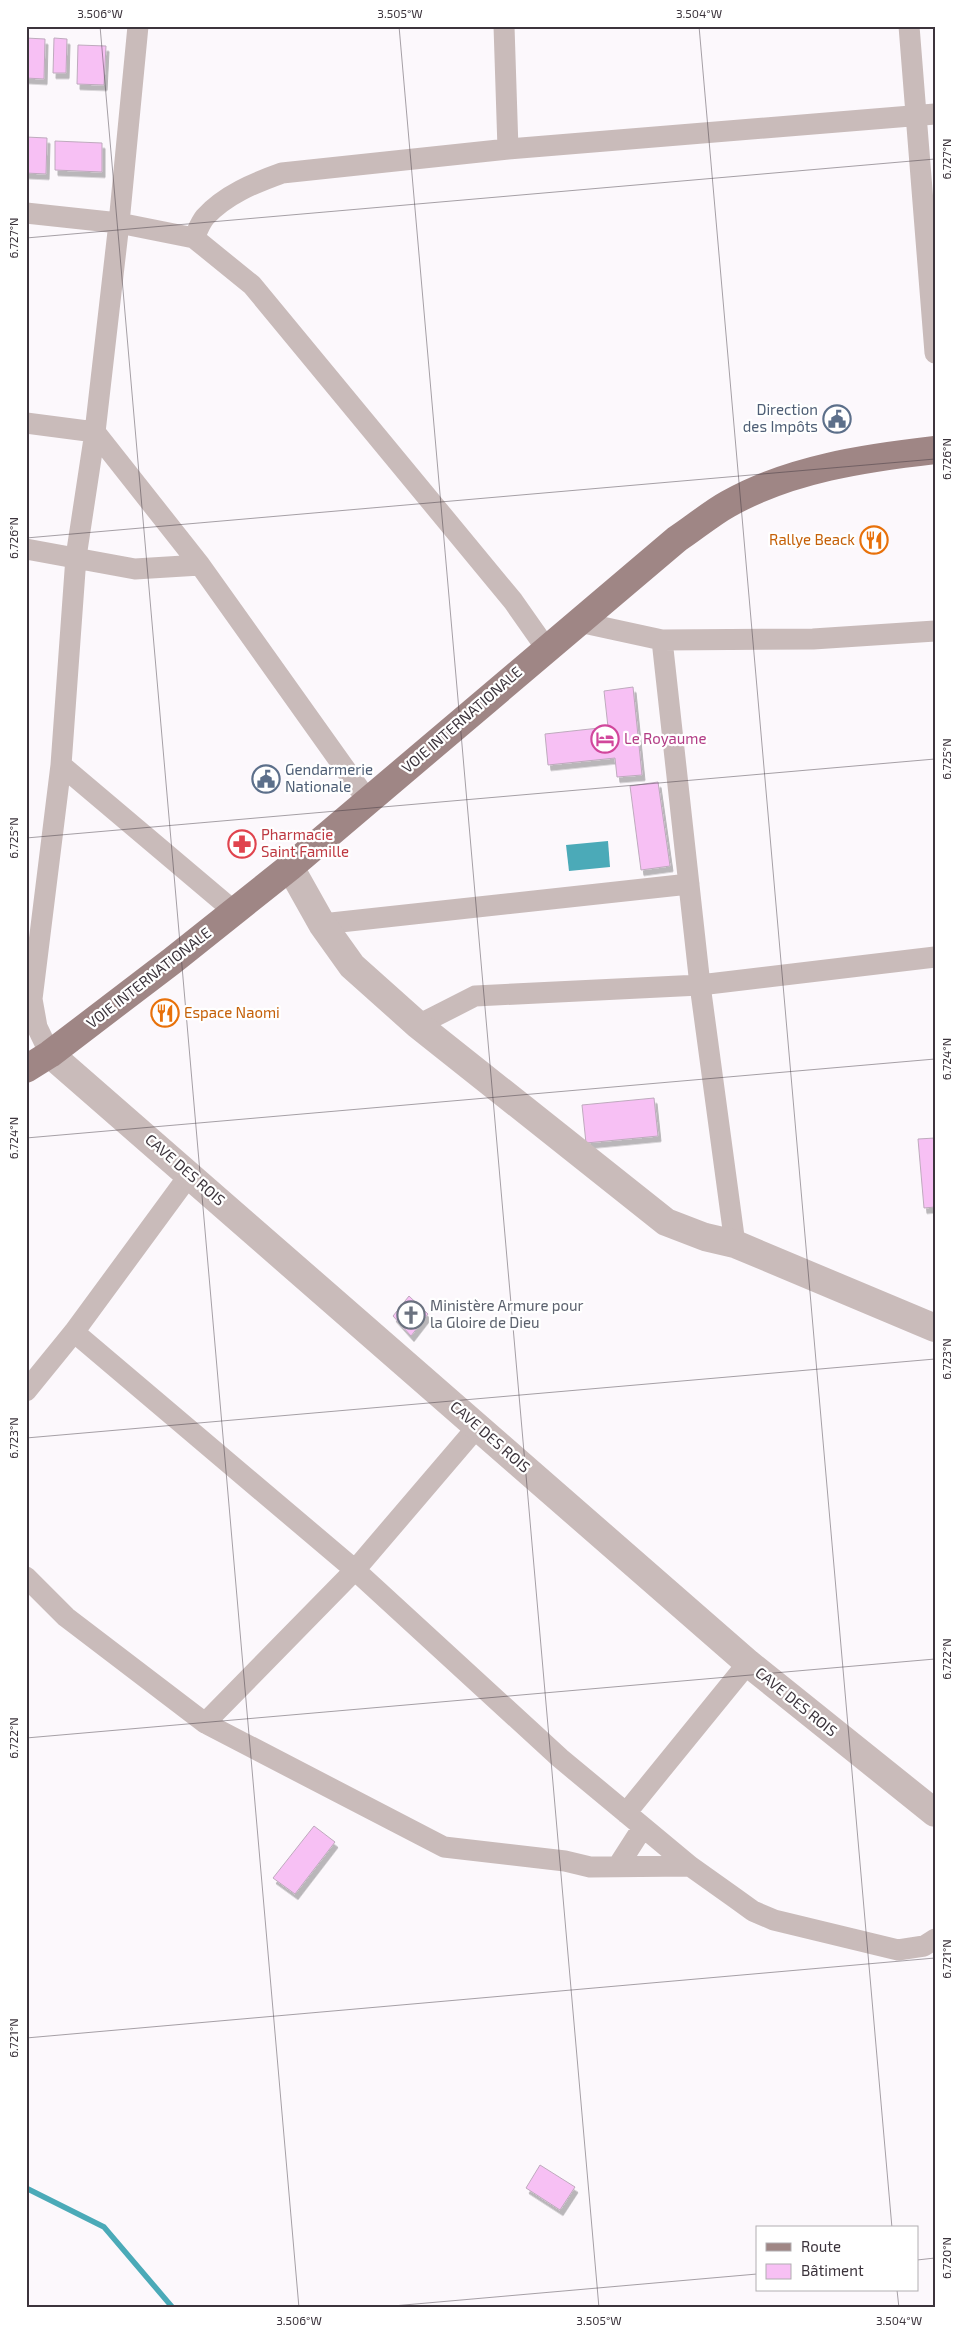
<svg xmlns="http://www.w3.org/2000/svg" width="961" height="2334" viewBox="0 0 961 2334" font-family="'Exo 2',sans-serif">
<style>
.water{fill:#4baab8}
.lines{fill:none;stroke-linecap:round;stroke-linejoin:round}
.stream{stroke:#4baab8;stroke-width:5.5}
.building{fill:#f7c0f4;stroke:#beaabd;filter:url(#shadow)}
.minor{stroke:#c9bbba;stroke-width:21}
.tertiary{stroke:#c9bbba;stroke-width:28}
.primary{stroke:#9f8685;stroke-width:28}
.ticks{fill:none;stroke:#3c343c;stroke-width:1;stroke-opacity:0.45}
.labels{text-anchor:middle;stroke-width:4.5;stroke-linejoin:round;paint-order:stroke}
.service-label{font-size:15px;fill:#4e5e75;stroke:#fff;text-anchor:end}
.food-label{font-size:15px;fill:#c56008;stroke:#fff;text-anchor:end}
.street-label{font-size:15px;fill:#3c343c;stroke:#fff}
.hotel-label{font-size:15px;fill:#b23c85;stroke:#fff;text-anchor:start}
.health-label{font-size:15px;fill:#be3a42;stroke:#fff;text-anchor:start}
.worship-label{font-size:15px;fill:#5b616d;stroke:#fff;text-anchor:start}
.neatline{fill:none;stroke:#3c343c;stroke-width:2}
.ticks-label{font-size:12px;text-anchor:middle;fill:#3c343c}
</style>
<defs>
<filter id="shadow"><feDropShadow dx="3" dy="5.5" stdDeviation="0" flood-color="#0004"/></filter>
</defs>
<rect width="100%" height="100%" fill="#fcf8fc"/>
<path class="water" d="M608 841 610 867 569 871 566 845Z"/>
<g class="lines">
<path class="stream" d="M26 2188 104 2227 173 2308"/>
</g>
<path class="building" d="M26 38 45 39 44 79 26 78Z
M54 38 67 39 66 73H53Z
M78 45 106 46 104 85 77 84Z
M26 137 47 138 46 174 26 173Z
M55 141 102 143V172L55 170Z
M633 687 642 775 617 777 615 758 548 765 545 734 608 727 604 691Z
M658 782 670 866 641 870 630 786Z
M654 1098 658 1136 586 1143 582 1105Z
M935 1138V1207L924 1208 918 1139Z
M409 1296 428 1314 411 1336 393 1316Z
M314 1826 335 1842 295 1894 273 1878Z
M540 2165 575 2187 560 2210 526 2188Z"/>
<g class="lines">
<path class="minor" d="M504 26 508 149
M909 26 935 353
M26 213 119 223 194 238 252 285 513 601 546 648
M194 238C197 232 200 223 205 217 225 195 254 183 282 173L508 149 935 114
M26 423 95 432 200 565 368 801
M26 549 135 569 200 565
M579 622 662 640 813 639 935 631
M662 640 700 985 735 1244
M61 765 235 912
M322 924 689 884
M418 1025 475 996 700 985 935 957
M50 1054 37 1027 32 999 61 765 76 557 95 432 119 223 138 26
M74 1332 355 1570 560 1758 690 1866 735 1898 753 1911 774 1920 898 1950 924 1946 935 1939
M26 1391 74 1332 190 1174
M26 1577 66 1617 205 1723 444 1847 565 1861 590 1867 690 1866
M205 1723 355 1570 478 1426
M626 1813 748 1663
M618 1866 643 1827"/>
<path class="tertiary" d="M290 867 322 924 352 966 418 1025 666 1222 705 1237 735 1244 935 1328
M50 1054 748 1663 935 1813"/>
<path class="primary" d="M26 1069 50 1054 172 961 290 867 677 539C694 528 710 514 728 504 790 469 865 458 935 450"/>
</g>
<path class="ticks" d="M100 26 299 2308M399 26 599 2308M699 26 892 2228M26 238 935 159M26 538 935 459M26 838 935 759M26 1138 935 1059M26 1438 935 1359M26 1738 935 1659M26 2038 935 1958M917 2260 935 2258M897 2290 899 2308M370 2308 757 2274"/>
<defs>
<g id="civic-ring" transform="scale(1.4375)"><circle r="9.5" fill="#fff" stroke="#5c6f8a" stroke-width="1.5"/><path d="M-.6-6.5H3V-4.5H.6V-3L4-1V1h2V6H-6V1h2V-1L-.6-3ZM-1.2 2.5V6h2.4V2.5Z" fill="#5c6f8a"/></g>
<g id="restaurant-ring" transform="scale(1.4375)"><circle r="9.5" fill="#fff" stroke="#e8710a" stroke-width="1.5"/><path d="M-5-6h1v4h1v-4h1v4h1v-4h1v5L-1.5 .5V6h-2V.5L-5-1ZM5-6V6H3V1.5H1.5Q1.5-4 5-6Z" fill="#e8710a"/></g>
<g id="hotel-ring" transform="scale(1.4375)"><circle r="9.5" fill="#fff" stroke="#d1479c" stroke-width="1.5"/><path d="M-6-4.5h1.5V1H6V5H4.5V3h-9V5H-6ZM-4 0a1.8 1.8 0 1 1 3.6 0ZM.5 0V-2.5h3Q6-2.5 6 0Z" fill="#d1479c"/></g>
<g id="pharmacy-ring" transform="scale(1.4375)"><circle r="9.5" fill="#fff" stroke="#e0444e" stroke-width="1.5"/><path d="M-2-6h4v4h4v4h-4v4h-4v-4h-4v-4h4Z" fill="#e0444e"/></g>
<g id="church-ring" transform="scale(1.4375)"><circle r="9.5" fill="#fff" stroke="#6b7280" stroke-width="1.5"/><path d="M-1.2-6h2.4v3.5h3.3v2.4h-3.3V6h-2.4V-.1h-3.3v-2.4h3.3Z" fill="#6b7280"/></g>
</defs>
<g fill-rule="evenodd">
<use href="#civic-ring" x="837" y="419"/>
<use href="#restaurant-ring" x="874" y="540"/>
<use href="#hotel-ring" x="605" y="739"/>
<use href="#civic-ring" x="266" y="779"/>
<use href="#pharmacy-ring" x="242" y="844"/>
<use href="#restaurant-ring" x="165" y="1013"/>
<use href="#church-ring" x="411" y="1315"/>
</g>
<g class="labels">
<g class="service-label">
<text x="818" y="415">Direction<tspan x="818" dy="17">des Impôts</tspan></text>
<text x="285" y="775" text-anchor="start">Gendarmerie<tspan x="285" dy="17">Nationale</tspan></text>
</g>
<g class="food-label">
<text x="855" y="545">Rallye Beack</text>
<text x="184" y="1018" text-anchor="start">Espace Naomi</text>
</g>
<g class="street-label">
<text transform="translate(462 720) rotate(-41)" y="5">VOIE INTERNATIONALE</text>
<text transform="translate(149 978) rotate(-38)" y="5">VOIE INTERNATIONALE</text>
<text transform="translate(185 1170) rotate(41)" y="5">CAVE DES ROIS</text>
<text transform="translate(490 1437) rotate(41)" y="5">CAVE DES ROIS</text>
<text transform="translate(796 1702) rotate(39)" y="5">CAVE DES ROIS</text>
</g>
<g class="hotel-label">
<text x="624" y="744">Le Royaume</text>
</g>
<g class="health-label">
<text x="261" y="840">Pharmacie<tspan x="261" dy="17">Saint Famille</tspan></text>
</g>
<g class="worship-label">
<text x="430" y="1311">Ministère Armure pour<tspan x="430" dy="17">la Gloire de Dieu</tspan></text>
</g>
</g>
<rect width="961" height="2334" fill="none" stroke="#ffffff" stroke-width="55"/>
<rect x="756" y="2226" width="162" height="65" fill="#ffffff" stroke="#b1aeb1"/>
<rect x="766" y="2243" width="25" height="8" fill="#9f8685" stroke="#b1aeb1"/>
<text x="801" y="2252" font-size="15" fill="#3c343c">Route</text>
<rect x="766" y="2264" width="25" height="15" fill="#f7c0f4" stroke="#b1aeb1"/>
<text x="801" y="2276" font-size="15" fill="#3c343c">Bâtiment</text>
<rect x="28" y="28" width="906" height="2278" class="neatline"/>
<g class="ticks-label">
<text x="100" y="18">3.506°W</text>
<text x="400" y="18">3.505°W</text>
<text x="699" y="18">3.504°W</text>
<text transform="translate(947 159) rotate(-90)" y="4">6.727°N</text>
<text transform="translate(14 238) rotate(-90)" y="4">6.727°N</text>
<text transform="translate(947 459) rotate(-90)" y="4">6.726°N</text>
<text transform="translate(14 538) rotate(-90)" y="4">6.726°N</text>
<text transform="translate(947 759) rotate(-90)" y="4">6.725°N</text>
<text transform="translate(14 838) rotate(-90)" y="4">6.725°N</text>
<text transform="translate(947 1059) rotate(-90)" y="4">6.724°N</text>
<text transform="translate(14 1138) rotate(-90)" y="4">6.724°N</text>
<text transform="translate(947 1359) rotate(-90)" y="4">6.723°N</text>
<text transform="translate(14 1438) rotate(-90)" y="4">6.723°N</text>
<text transform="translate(947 1659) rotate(-90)" y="4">6.722°N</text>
<text transform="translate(14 1738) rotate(-90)" y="4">6.722°N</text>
<text transform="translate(947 1959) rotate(-90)" y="4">6.721°N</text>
<text transform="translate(14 2038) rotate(-90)" y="4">6.721°N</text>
<text transform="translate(947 2258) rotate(-90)" y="4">6.720°N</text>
<text x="299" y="2325">3.506°W</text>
<text x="599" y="2325">3.505°W</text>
<text x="899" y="2325">3.504°W</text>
</g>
</svg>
